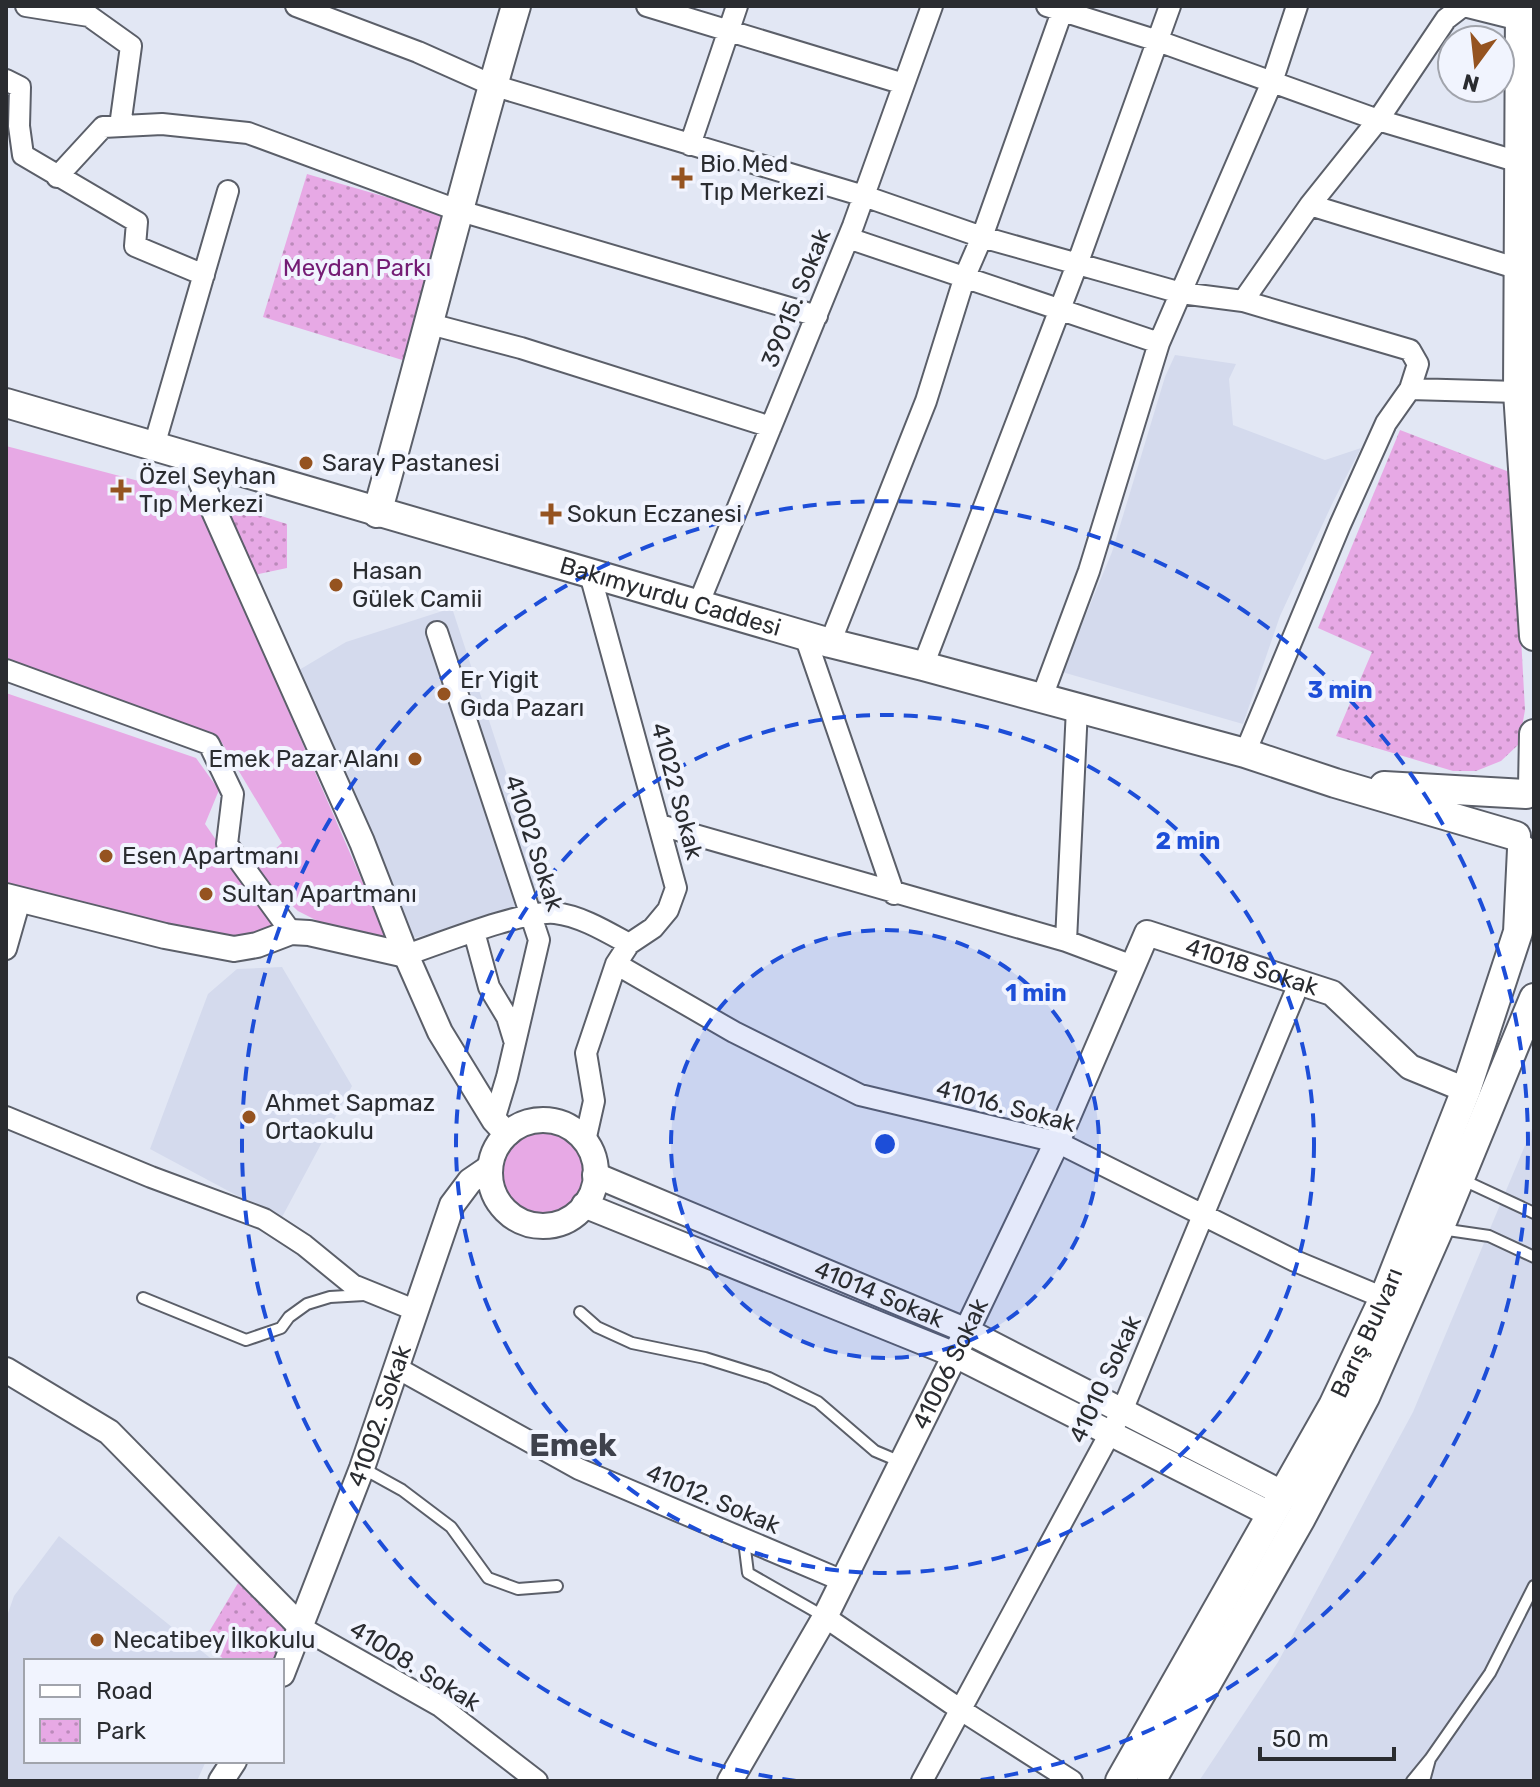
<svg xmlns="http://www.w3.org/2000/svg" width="1540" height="1787" viewBox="0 0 1540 1787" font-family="Rubik,sans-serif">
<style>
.built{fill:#d4daed}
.green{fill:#e7a9e5}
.park{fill:url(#park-dots)}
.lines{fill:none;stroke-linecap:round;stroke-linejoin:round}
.service-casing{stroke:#5b5f69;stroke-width:14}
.minor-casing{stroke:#5b5f69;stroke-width:24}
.tertiary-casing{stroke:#5b5f69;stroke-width:28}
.secondary-casing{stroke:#5b5f69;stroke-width:32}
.service{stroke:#fff;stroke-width:10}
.minor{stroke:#fff;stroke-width:20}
.tertiary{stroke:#fff;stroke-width:24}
.secondary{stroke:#fff;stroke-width:28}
.ring{fill:none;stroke:#1d4ed8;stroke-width:4;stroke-dasharray:14 10}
.poi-dot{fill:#955320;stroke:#f1f4fe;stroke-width:3}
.labels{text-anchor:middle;stroke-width:8;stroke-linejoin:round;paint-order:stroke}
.poi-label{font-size:24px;fill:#2a2c30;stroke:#f1f4fe;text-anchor:start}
.park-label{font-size:24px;fill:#741c74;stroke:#f1f4fe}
.street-label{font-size:24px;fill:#2a2c30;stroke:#f1f4fe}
.district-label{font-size:32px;font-weight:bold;fill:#3f424c;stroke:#f1f4fe}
.centre{fill:#1d4ed8;stroke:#f1f4fe;stroke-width:4}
.ring-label{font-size:24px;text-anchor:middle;font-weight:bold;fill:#1d4ed8;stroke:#f1f4fe;stroke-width:8;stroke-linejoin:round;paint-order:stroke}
</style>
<defs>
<pattern id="park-dots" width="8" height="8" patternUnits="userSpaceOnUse" patternTransform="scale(2)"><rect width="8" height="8" fill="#e7a9e5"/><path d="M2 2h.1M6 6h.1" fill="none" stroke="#bb8aba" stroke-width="1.8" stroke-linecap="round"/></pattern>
</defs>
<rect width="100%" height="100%" fill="#e2e7f4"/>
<path class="built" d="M1175 355 1236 364 1229 379 1233 425 1325 460 1361 448 1333 502 1280 616 1243 724 1062 672 1112 552 1165 377Z
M452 608 550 906 413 938 365 841 294 673 346 642Z
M282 967 352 1086 281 1219 150 1149 208 994 237 969Z
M1534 1124V1781H1199L1278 1662 1413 1412Z
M59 1536 214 1661H26V1761H206L197 1781H6V1619L14 1596Z"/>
<path class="green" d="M6 446 188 494 204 516 392 950 347 936 298 911 253 869 282 843 222 743 212 736 6 660Z
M6 693 196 758 219 790 205 824 246 883 284 929 249 942 171 932 6 885Z
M499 1172a42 42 0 1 1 84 0a42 42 0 1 1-84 0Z"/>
<path class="park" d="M307 174 448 215 412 363 263 317Z
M1400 430 1512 473 1525 710 1519 744 1501 761 1476 771H1453L1336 736 1372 652 1318 628Z
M226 505 287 524V568L254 575Z
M238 1583 285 1630 273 1661H226L203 1642Z"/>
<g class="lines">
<g class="service-casing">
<path id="service" d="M1463 1180 1534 1213
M1441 1229 1489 1236 1534 1257
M143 1298 246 1340 281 1328 289 1317 307 1304 330 1297 364 1295
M580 1312 597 1327 632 1343 705 1358 769 1378 818 1402 875 1451 901 1462
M364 1469 402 1490 451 1527 488 1578 518 1589 557 1586
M744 1541 748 1573 825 1617
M1430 1759 1490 1673 1534 1586
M1412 1781 1430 1759 1424 1781"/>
</g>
<g class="minor-casing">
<path id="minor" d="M26 6 89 16 131 46 120 126
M296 6 418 52 492 85 864 196 982 237 1181 293 1243 301 1410 350 1418 364 1410 389 1386 423 1340 525 1245 753
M647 6 904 84
M1047 6 1158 41 1378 120 1519 162
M1464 6 1520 20
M6 80 20 87 19 126 23 155 137 222 135 246 204 275
M690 145 737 6
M57 177 103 127 162 124 248 133 457 210 817 316
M1310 205 1519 269
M848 238 1159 343
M1243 301 1310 205 1378 120 1446 19 1463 6
M430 324 521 348 771 427
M1410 389 1518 392
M154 446 228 191
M698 605 853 226 932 6
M437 632 539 940 507 1077 494 1120
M805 636 894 894
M830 643 926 401 965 276 982 237 1064 6
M923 666 1078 262 1170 6
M6 670 209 744 233 794 227 844 291 932
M1042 697 1089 571 1159 343 1272 82 1297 6
M660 825 1066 941 1133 966
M474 932 489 987 507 1017 515 1043
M1066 941 1077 708
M6 949 20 900
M406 955C439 944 523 910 555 913 581 916 607 932 629 944
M616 964 734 1032 860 1095 1057 1142 1295 1261 1384 1298
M6 1117 151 1177 264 1219 304 1245 353 1285 417 1311
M585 1141 594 1101 586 1053 616 964 629 944 653 928 668 910 676 888 590 574
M397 1368 579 1469 843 1581
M825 1617 961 1710 1072 1781
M302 1628 440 1706 537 1781
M922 1781 1122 1411 1300 981"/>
</g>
<g class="tertiary-casing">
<g id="tertiary">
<path d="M190 457 362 842 406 955 440 1032 494 1120 507 1134"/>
<path d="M6 896 165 936 234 949 257 945 291 932 309 933 406 955"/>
<circle cx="543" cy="1173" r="53"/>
<path id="s1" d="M595 1175 967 1331 1282 1493"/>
<path d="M584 1205 955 1355 1270 1514"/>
<path d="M6 1370 109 1432 302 1628"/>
<path id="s2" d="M282 1674 362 1468 452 1205 470 1181 489 1168"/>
<path d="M221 1781 234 1761"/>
<path id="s3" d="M730 1781 825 1617 955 1355 1057 1142 1147 933 1332 993 1410 1067 1466 1090"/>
</g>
</g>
<g class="secondary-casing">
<g id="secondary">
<path d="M1520 6 1518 392 1534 636"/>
<path id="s4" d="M6 403 830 643 923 666 1245 753 1335 783 1516 836"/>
<path d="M377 513C425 344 466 174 516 6"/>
<path d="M1384 786 1526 794"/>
<path d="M1533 787 1534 734"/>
<path id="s5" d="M1120 1781 1333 1406 1384 1298 1466 1090 1518 932 1522 849"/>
<path d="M1151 1781 1301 1518 1365 1397 1439 1229 1534 998"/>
</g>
</g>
<use href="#service" class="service"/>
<use href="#minor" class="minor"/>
<use href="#tertiary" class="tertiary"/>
<use href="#secondary" class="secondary"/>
</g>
<circle cx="885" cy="1144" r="214" fill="#1d4ed8" fill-opacity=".12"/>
<g class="ring">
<circle cx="885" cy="1144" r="214"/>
<circle cx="885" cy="1144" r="429"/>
<path d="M796 1781A643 643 0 1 1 974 1781"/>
</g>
<g class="poi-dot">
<path d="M678 166h8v8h8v8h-8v8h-8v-8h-8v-8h8z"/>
<circle cx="306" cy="463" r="8"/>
<path d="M117 478h8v8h8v8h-8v8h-8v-8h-8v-8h8z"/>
<path d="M547 502h8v8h8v8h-8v8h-8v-8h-8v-8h8z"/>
<circle cx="336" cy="585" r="8"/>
<circle cx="444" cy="694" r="8"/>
<circle cx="415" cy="759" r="8"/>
<circle cx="106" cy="856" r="8"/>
<circle cx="206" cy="894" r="8"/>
<circle cx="249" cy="1117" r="8"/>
<circle cx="97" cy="1640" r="8"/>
</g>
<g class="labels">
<g class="poi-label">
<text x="700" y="172">Bio Med<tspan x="700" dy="28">Tıp Merkezi</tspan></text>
<text x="322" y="471">Saray Pastanesi</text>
<text x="139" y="484">Özel Seyhan<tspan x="139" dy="28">Tıp Merkezi</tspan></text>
<text x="567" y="522">Sokun Eczanesi</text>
<text x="352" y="579">Hasan<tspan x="352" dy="28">Gülek Camii</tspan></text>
<text x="460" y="688">Er Yigit<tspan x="460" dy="28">Gıda Pazarı</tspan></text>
<text x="399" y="767" text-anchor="end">Emek Pazar Alanı</text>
<text x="122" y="864">Esen Apartmanı</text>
<text x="222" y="902">Sultan Apartmanı</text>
<text x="265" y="1111">Ahmet Sapmaz<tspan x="265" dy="28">Ortaokulu</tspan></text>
<text x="113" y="1648">Necatibey İlkokulu</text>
</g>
<g class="park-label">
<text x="357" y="276">Meydan Parkı</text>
</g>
<g class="street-label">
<text transform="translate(796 298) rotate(-68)" y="8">39015. Sokak</text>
<text dy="8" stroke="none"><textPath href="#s4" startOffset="692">Bakımyurdu Caddesi</textPath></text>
<text transform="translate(677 791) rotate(75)" y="8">41022 Sokak</text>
<text transform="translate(534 843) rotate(72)" y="8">41002 Sokak</text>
<text dy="8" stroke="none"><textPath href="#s3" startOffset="1056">41018 Sokak</textPath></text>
<text transform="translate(1006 1106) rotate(15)" y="8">41016. Sokak</text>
<text dy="8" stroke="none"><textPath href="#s1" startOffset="308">41014 Sokak</textPath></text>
<text dy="8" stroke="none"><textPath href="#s5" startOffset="512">Barış Bulvarı</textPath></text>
<text dy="8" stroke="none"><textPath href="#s3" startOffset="472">41006 Sokak</textPath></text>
<text transform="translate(1105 1379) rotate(-65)" y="8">41010 Sokak</text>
<text dy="8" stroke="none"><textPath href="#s2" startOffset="276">41002. Sokak</textPath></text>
<text transform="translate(713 1499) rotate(23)" y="8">41012. Sokak</text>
<text transform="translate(415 1666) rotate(32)" y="8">41008. Sokak</text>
</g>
<g class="district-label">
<text x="573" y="1456">Emek</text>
</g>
</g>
<circle cx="885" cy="1144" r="12" class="centre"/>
<g class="ring-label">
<text x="1340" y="698">3 min</text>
<text x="1188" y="849">2 min</text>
<text x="1036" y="1001">1 min</text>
</g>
<rect width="1540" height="1787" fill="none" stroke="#2a2c30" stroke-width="16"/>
<rect x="24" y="1659" width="260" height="104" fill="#f1f4fe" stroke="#a1a4ac" stroke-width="2"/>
<rect x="40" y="1685" width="40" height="12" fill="#ffffff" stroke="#a1a4ac" stroke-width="2"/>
<text x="96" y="1699" font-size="24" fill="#2a2c30">Road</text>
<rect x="40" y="1719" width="40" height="24" fill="url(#park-dots)" stroke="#a1a4ac" stroke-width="2"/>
<text x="96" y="1739" font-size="24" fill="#2a2c30">Park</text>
<g transform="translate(1476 64) rotate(195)"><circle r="38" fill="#f1f4fe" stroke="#a1a4ac" stroke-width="2"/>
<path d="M0-6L14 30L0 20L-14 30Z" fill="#955320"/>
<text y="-12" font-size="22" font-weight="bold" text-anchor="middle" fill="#2a2c30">N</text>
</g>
<path d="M1260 1747v12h134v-12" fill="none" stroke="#2a2c30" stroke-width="4"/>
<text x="1272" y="1747" font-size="24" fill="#2a2c30" stroke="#f1f4fe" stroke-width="6" paint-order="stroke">50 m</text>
</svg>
